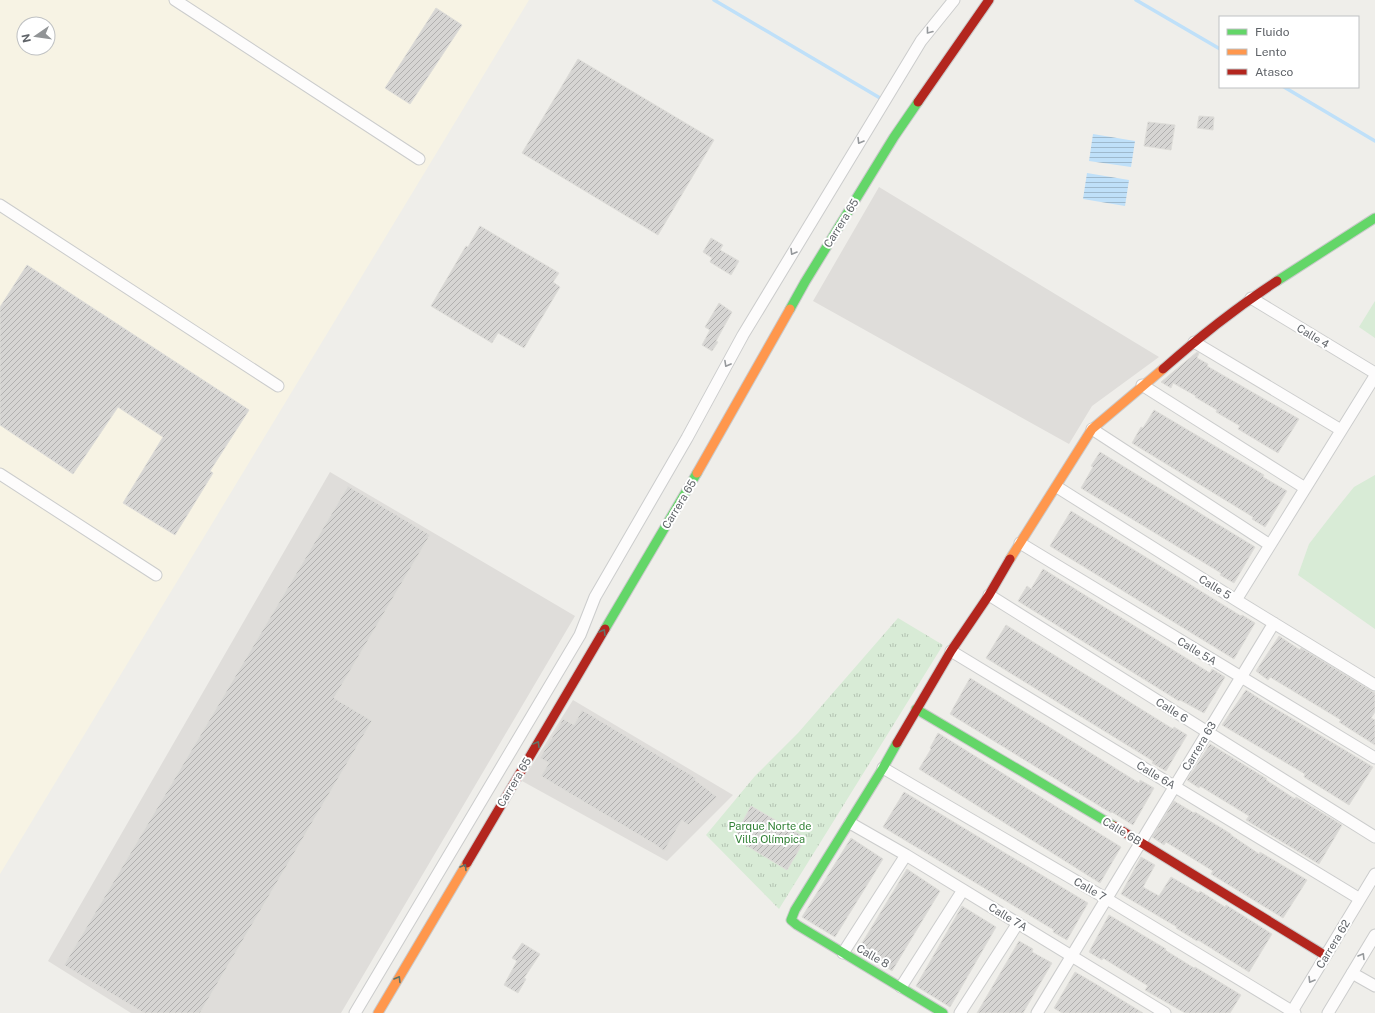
<svg xmlns="http://www.w3.org/2000/svg" width="1375" height="1013" viewBox="0 0 1375 1013" font-family="'Public Sans',sans-serif">
<style>
.commercial{fill:#f7f3e4;fill-rule:evenodd}
.industrial{fill:#dfddda}
.green{fill:#d8ebd6}
.park{fill:url(#park-tufts)}
.water{fill:url(#water-rules)}
.lines{fill:none;stroke-linecap:round;stroke-linejoin:round}
.stream{stroke:#bfe0f9;stroke-width:3.5}
.building{fill:url(#building-hatch);stroke:#deddd9}
.street-casing{stroke:#cbcccc;stroke-width:13}
.fast-casing{stroke:#cacacb;stroke-width:11}
.slow-casing{stroke:#cacacb;stroke-width:11}
.jam-casing{stroke:#cacacb;stroke-width:11}
.street{stroke:#fdfcfc;stroke-width:11}
.fast{stroke:#63d668;stroke-width:9}
.slow{stroke:#ff974d;stroke-width:9}
.jam{stroke:#b3261e;stroke-width:9}
.oneway{stroke:#96999c}
.oneway2{stroke:#607468}
.labels{text-anchor:middle;stroke-width:4;stroke-linejoin:round;paint-order:stroke}
.street-label{font-size:11px;fill:#5f6368;stroke:#fff}
.park-label{font-size:11px;fill:#348238;stroke:#fff}
</style>
<defs>
<pattern id="park-tufts" width="24" height="20" patternUnits="userSpaceOnUse"><rect width="24" height="20" fill="#d8ebd6"/><path d="M3 7l-1-3M5 7V3M7 7l1-3M15 17l-1-3M17 17v-4M19 17l1-3" fill="none" stroke="#b2c2b1"/></pattern>
<pattern id="water-rules" width="6" height="5" patternUnits="userSpaceOnUse"><rect width="6" height="5" fill="#bfe0f9"/><path d="M0 2.5h6" fill="none" stroke="#9eb9cd"/></pattern>
<pattern id="building-hatch" width="6" height="6" patternUnits="userSpaceOnUse"><rect width="6" height="6" fill="#d6d5d3"/><path d="M-1 1l2-2M0 6l6-6M5 7l2-2" fill="none" stroke="#b1b0af"/></pattern>
</defs>
<rect width="100%" height="100%" fill="#efeeea"/>
<path class="commercial" d="M0 0H529L0 874ZM24 24H48V48H24Z"/>
<path class="industrial" d="M879 187 1159 357 1092 406 1069 444 813 301Z
M330 472 575 616 341 1013H131L48 961Z
M573 700 733 795 667 861 522 781Z"/>
<path class="green" d="M1375 301V338L1359 327Z
M1375 475V629L1298 575 1309 544 1333 513 1354 487Z"/>
<path class="park" d="M898 618 943 645 779 909 706 835 755 776 798 733Z"/>
<path class="water" d="M1093 134 1135 141 1131 167 1089 161Z
M1087 173 1129 180 1125 206 1083 199Z"/>
<g class="lines">
<path class="stream" d="M714 0 880 98
M1136 0 1220 49
M1284 87 1375 141"/>
</g>
<path class="building" d="M436 8 462 25 410 104 385 88Z
M578 59 714 140 658 235 522 153Z
M1199 116 1214 117 1213 130 1197 128Z
M1148 122 1175 125 1171 150 1144 146Z
M480 226 559 273 553 282 560 287 524 348 498 333 492 343 431 306 466 246 468 247Z
M711 238 723 245 720 250 739 261 731 275 710 262 712 258 703 252Z
M27 265 249 410 210 471 213 473 175 535 123 503 163 437 118 407 73 474 0 425V307Z
M719 303 732 312 716 341 718 342 712 351 702 345 710 330 705 327Z
M1197 352 1199 353 1197 358 1208 364 1207 366 1299 419 1278 453 1238 429 1240 426 1216 412 1217 410 1195 397 1196 396 1173 383 1171 388 1161 382Z
M1154 410 1264 475 1263 477 1287 491 1265 527 1252 519 1253 517 1132 443 1141 427 1143 428Z
M1100 452 1255 547 1234 583 1220 575 1221 573 1081 488 1093 467 1091 466Z
M348 486 430 535 334 698 372 721 200 1013H144L64 965Z
M1071 511 1241 616 1242 615 1255 623 1234 659 1050 546Z
M1043 569 1210 673 1212 669 1225 677 1204 713 1180 700 1179 701 1018 601 1027 586 1031 589Z
M1006 625 1173 729 1174 727 1187 735 1166 771 1152 763 1153 761 986 658Z
M1279 636 1300 650 1301 648 1375 693V712L1371 718 1375 720V745L1339 722 1341 720 1270 677 1268 680 1256 671Z
M970 678 1139 783 1140 780 1154 788 1133 825 1112 812 1111 813 950 714Z
M1246 690 1266 703 1373 767 1349 805 1304 777 1305 774 1222 725Z
M582 710 696 778 695 780 717 797 688 825 682 820 664 851 656 845 541 776 549 763 540 758 563 719 574 725Z
M938 733 1121 847 1100 883 919 769 931 749 930 748Z
M1210 744 1267 779 1266 780 1295 799 1296 797 1342 825 1319 864 1246 820 1249 816 1200 786 1199 788 1187 780Z
M904 792 1088 903 1067 940 1053 932 1054 930 883 827Z
M1174 801 1194 813 1195 812 1231 834V835L1259 854 1260 852 1307 880 1283 918 1211 874 1213 871 1166 842 1164 845 1152 837Z
M751 806 806 838 787 870 734 838Z
M851 838 883 859 835 937 802 917Z
M1141 857 1155 865 1143 887 1159 896 1171 877 1199 893 1200 891 1225 907 1226 905 1272 934 1249 972 1198 940 1197 941 1176 928 1177 927 1121 894Z
M907 869 940 891 892 971 859 948Z
M962 906 996 927 950 1007 916 986Z
M1109 915 1166 949 1165 950 1194 968 1195 967 1241 995 1230 1013H1185L1145 990 1148 986 1103 958 1102 960 1089 952Z
M1019 941 1033 949 1032 952 1052 963 1023 1013H977Z
M522 943 540 954 524 978 526 979 518 993 504 985 517 961 512 958Z
M1075 972 1094 983 1143 1013H1062L1054 1008Z"/>
<g class="lines">
<g class="street-casing">
<path id="street" d="M175 0 419 159
M0 205 278 386
M1251 298 1375 373
M1194 342 1341 430
M1142 385 1305 488
M1092 429 1270 545
M0 474 156 575
M1057 487 1236 600 1375 685
M1020 543 1375 758
M989 595 1375 837
M1236 600 1375 376
M951 651 1360 899
M883 768 1107 899 1295 1013
M850 823 906 855 1165 1013
M843 953 906 855
M1352 973 1375 986
M901 987 963 890
M355 1013 580 635 595 597 687 438 743 335 921 41 954 0
M960 1013 1018 923
M1037 1013 1274 623
M1291 1013 1375 874
M1328 1013 1375 935"/>
</g>
<g class="fast-casing">
<path id="fast" d="M1277 281 1375 218
M790 309 805 282 894 137 918 102
M605 629 697 473
M916 709 1114 826
M897 743 883 768 795 910 791 920 797 925 943 1013"/>
</g>
<g class="slow-casing">
<path id="slow" d="M697 473 790 309
M1010 559 1092 429 1163 369
M378 1013 467 863"/>
</g>
<g class="jam-casing">
<path id="jam" d="M918 102 989 0
M1163 369C1199 337 1237 307 1277 281
M897 743 951 651 989 595 1010 559
M1114 826 1326 956
M467 863 605 629"/>
</g>
<use href="#street" class="street"/>
<use href="#fast" class="fast"/>
<use href="#slow" class="slow"/>
<use href="#jam" class="jam"/>
</g>
<defs><path id="oneway-chevron" d="M-2-3.5L2.5 0L-2 3.5" fill="none" stroke-width="1.6" stroke-linecap="round" stroke-linejoin="round"/></defs>
<g class="oneway">
<use href="#oneway-chevron" transform="translate(929 31) rotate(128)"/>
<use href="#oneway-chevron" transform="translate(860 141) rotate(121)"/>
<use href="#oneway-chevron" transform="translate(793 252) rotate(121)"/>
<use href="#oneway-chevron" transform="translate(727 364) rotate(119)"/>
<use href="#oneway-chevron" transform="translate(1362 956) rotate(-59)"/>
<use href="#oneway-chevron" transform="translate(1311 980) rotate(121)"/>
</g>
<g class="oneway2">
<use href="#oneway-chevron" transform="translate(603 632) rotate(-59)"/>
<use href="#oneway-chevron" transform="translate(537 744) rotate(-59)"/>
<use href="#oneway-chevron" transform="translate(464 867) rotate(-59)"/>
<use href="#oneway-chevron" transform="translate(398 979) rotate(-59)"/>
</g>
<g class="labels">
<g class="street-label">
<text transform="translate(841 223) rotate(-58)" y="4">Carrera 65</text>
<text transform="translate(1313 336) rotate(31)" y="4">Calle 4</text>
<text transform="translate(679 504) rotate(-59)" y="4">Carrera 65</text>
<text transform="translate(1215 587) rotate(32)" y="4">Calle 5</text>
<text transform="translate(1197 651) rotate(31)" y="4">Calle 5A</text>
<text transform="translate(1172 710) rotate(32)" y="4">Calle 6</text>
<text transform="translate(1199 746) rotate(-59)" y="4">Carrera 63</text>
<text transform="translate(1156 775) rotate(31)" y="4">Calle 6A</text>
<text transform="translate(514 782) rotate(-59)" y="4">Carrera 65</text>
<text transform="translate(1122 831) rotate(31)" y="4">Calle 6B</text>
<text transform="translate(1090 889) rotate(30)" y="4">Calle 7</text>
<text transform="translate(1008 917) rotate(31)" y="4">Calle 7A</text>
<text transform="translate(1333 944) rotate(-59)" y="4">Carrera 62</text>
<text transform="translate(873 956) rotate(30)" y="4">Calle 8</text>
</g>
<g class="park-label">
<text x="770" y="830">Parque Norte de<tspan x="770" dy="13">Villa Olímpica</tspan></text>
</g>
</g>
<rect x="1219" y="16" width="140" height="72" fill="#ffffff" stroke="#bfc1c3"/>
<rect x="1227" y="29" width="20" height="6" fill="#63d668" stroke="#bfc1c3"/>
<text x="1255" y="36" font-size="12" fill="#5f6368">Fluido</text>
<rect x="1227" y="49" width="20" height="6" fill="#ff974d" stroke="#bfc1c3"/>
<text x="1255" y="56" font-size="12" fill="#5f6368">Lento</text>
<rect x="1227" y="69" width="20" height="6" fill="#b3261e" stroke="#bfc1c3"/>
<text x="1255" y="76" font-size="12" fill="#5f6368">Atasco</text>
<g transform="translate(36 36) rotate(257)"><circle r="19" fill="#ffffff" stroke="#bfc1c3"/>
<path d="M0-3L7 15L0 10L-7 15Z" fill="#919496"/>
<text y="-6" font-size="11" font-weight="bold" text-anchor="middle" fill="#5f6368">N</text>
</g>
</svg>
